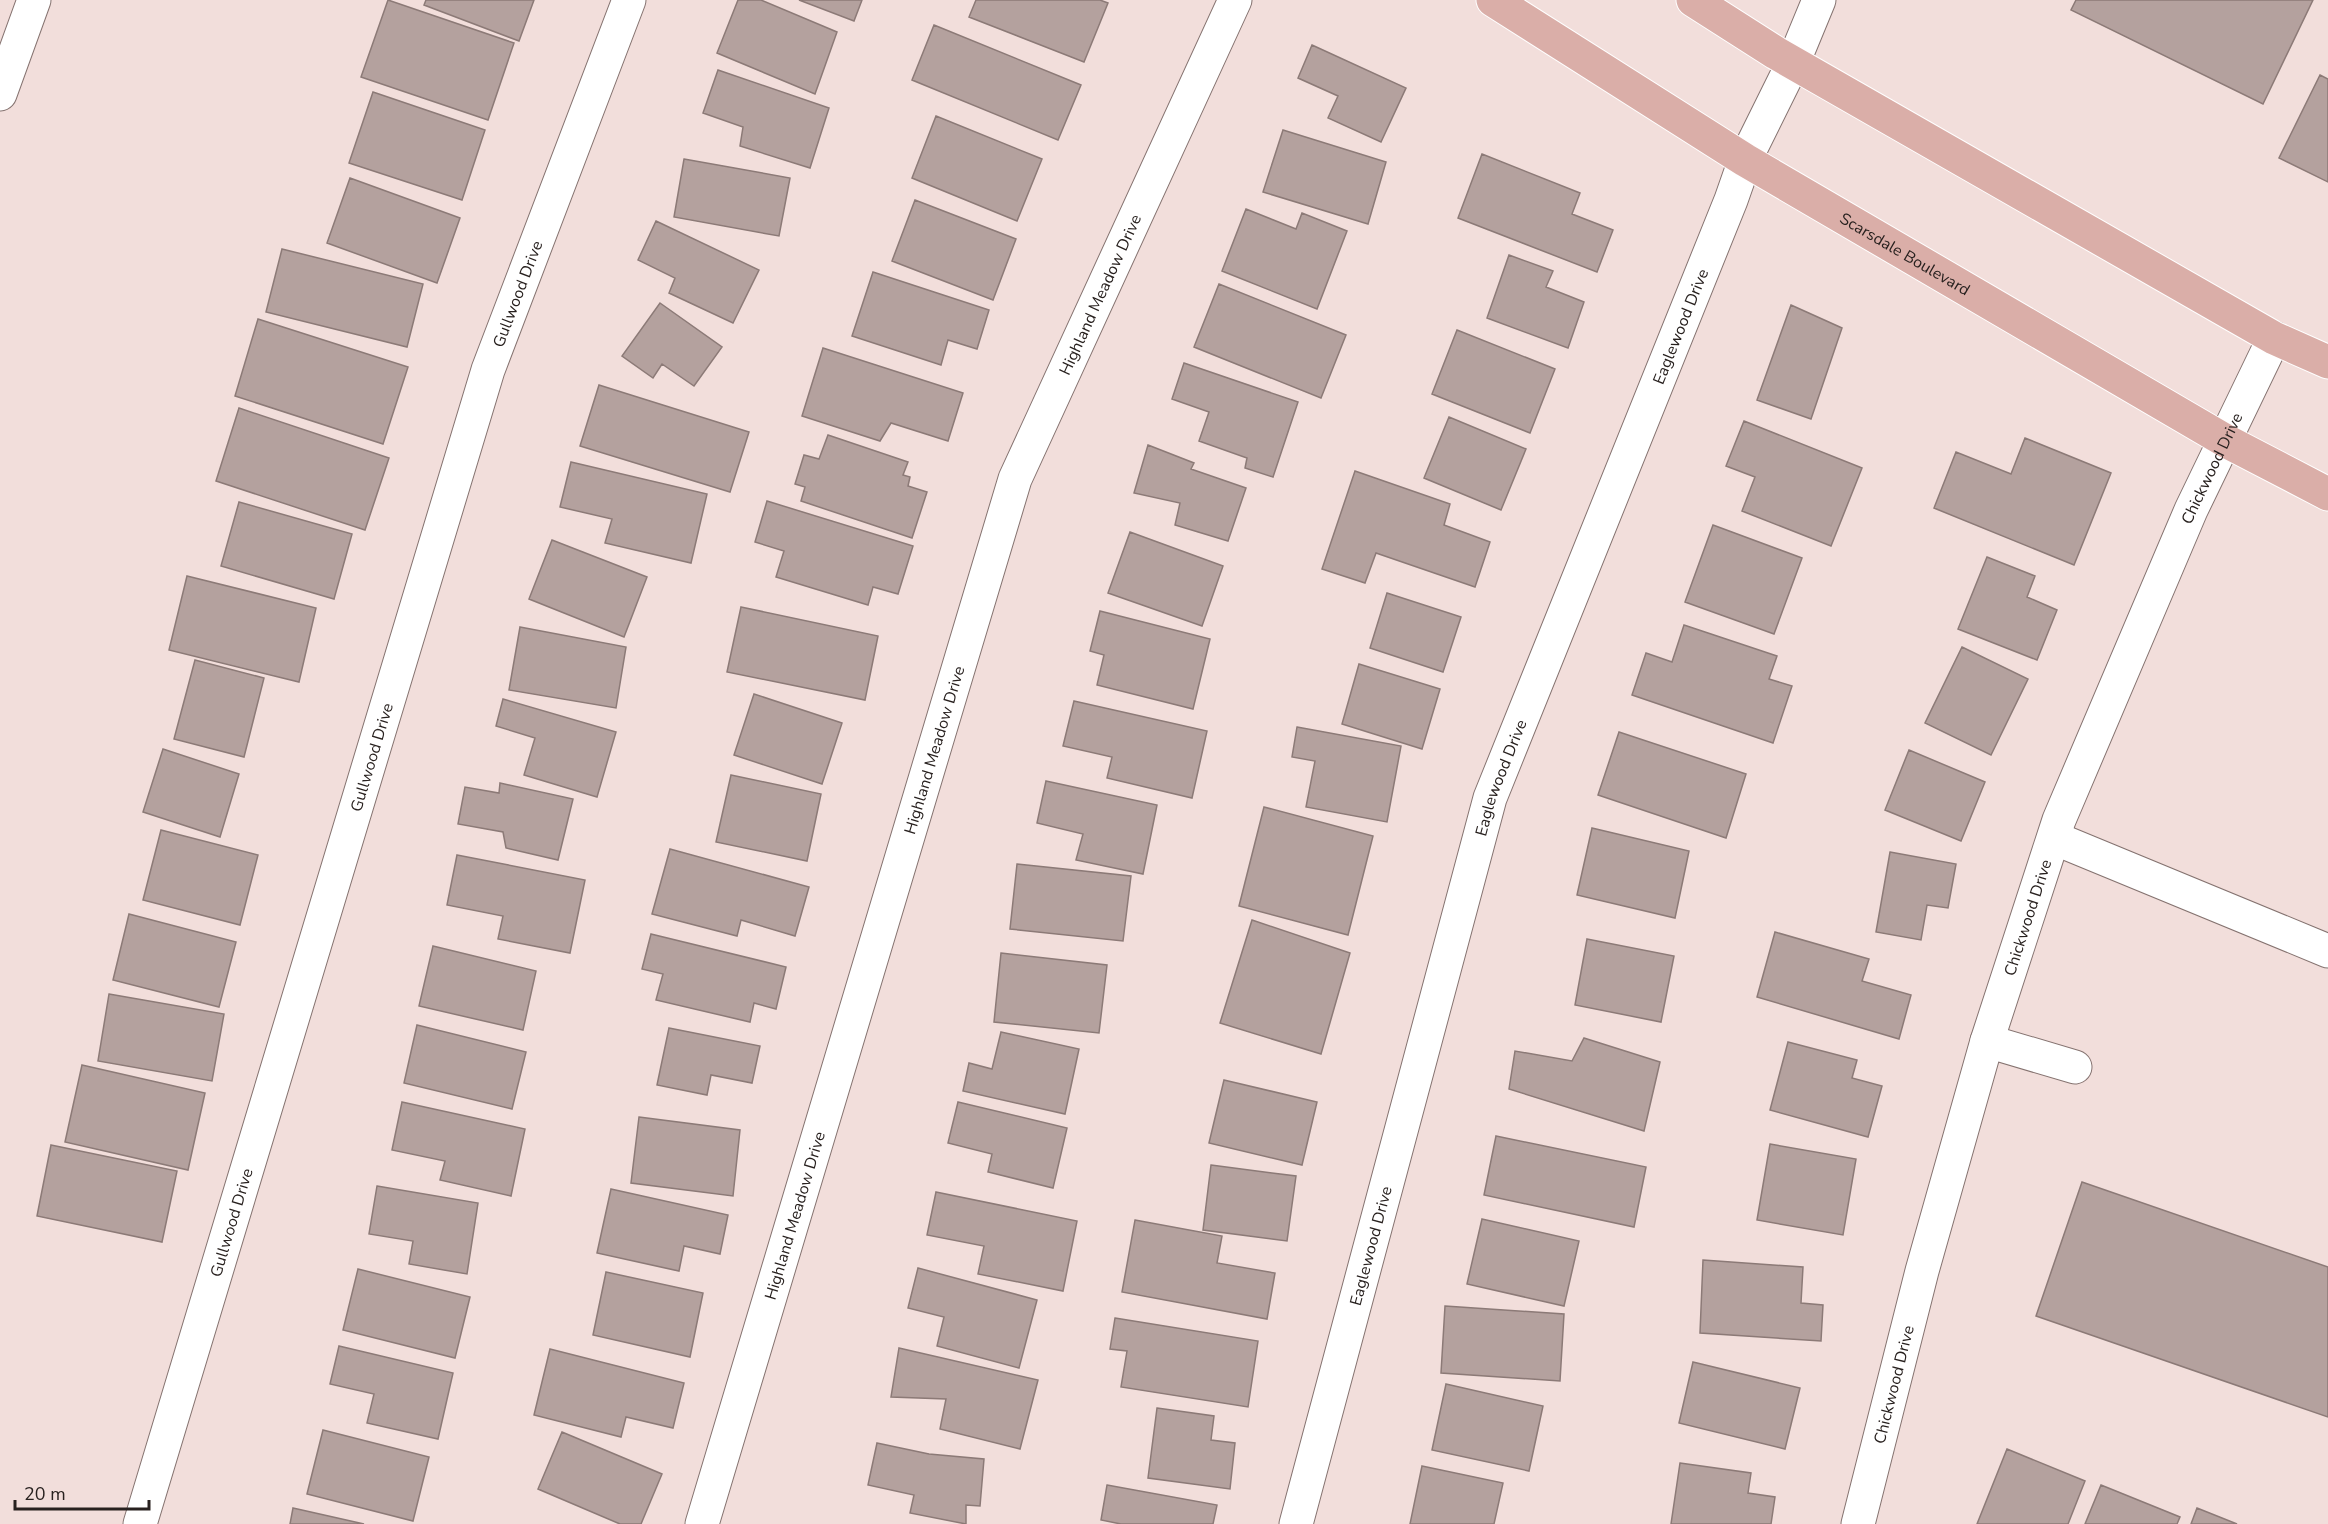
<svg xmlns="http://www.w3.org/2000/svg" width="2328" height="1524" viewBox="0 0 2328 1524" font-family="'Nunito Sans',sans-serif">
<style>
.building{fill:#b4a19e;stroke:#8c7a77;stroke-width:1.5}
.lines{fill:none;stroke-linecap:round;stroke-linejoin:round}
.minor-casing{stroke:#857370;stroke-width:35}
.major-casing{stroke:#fff;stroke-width:35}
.minor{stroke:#fff;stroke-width:33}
.major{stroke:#daaea8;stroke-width:33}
.labels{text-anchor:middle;stroke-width:5;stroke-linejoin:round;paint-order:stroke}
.street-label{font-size:16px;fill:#28211f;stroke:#f2dedb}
</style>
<rect width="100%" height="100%" fill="#f2dedb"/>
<path class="building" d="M388 0 514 43 488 120 361 77Z
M426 0H534L519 41 424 5Z
M738 0H761L837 32 815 94 717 53Z
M799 0H862L854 21Z
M976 0H1100L1108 3 1084 62 969 17Z
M2076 0H2313L2263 104 2071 10Z
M934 25 1081 85 1058 140 912 80Z
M1312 45 1406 88 1381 142 1328 118 1338 96 1298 78Z
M718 70 829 108 810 168 740 146 743 127 703 113Z
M2320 75 2328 79V182L2279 158Z
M373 92 485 130 462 200 349 163Z
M936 116 1042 159 1017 221 912 178Z
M1283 130 1386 162 1368 224 1263 192Z
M1482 154 1580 193 1572 214 1613 230 1597 272 1458 218Z
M684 159 790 178 779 236 674 217Z
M350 178 460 218 437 283 327 243Z
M915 200 1016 239 993 300 892 261Z
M1246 209 1296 229 1302 213 1347 231 1317 309 1222 271Z
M656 221 759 270 733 323 669 293 675 278 638 260Z
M282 249 423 284 407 347 266 312Z
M1509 255 1553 271 1546 287 1584 302 1568 348 1487 318Z
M873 272 989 310 977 349 948 340 941 365 852 336Z
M1219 284 1346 335 1321 398 1194 347Z
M660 303 722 347 694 386 662 364 653 378 622 356Z
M1791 305 1842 328 1811 419 1757 400Z
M258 319 408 367 383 444 235 396Z
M1457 330 1555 369 1530 433 1432 394Z
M823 348 963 393 948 441 891 423 880 441 802 416Z
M1184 363 1298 402 1273 477 1245 468 1247 458 1199 441 1209 412 1172 399Z
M599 385 749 432 730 492 580 446Z
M239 408 389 458 365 530 216 481Z
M1449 417 1526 449 1501 510 1424 478Z
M1744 421 1862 468 1831 546 1742 511 1755 477 1726 466Z
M828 435 908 462 903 475 910 477 908 486 927 492 912 538 801 501 805 487 795 484 804 455 819 459Z
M2025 438 2111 473 2074 565 1934 508 1956 452 2011 474Z
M1148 445 1194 463 1191 469 1246 488 1228 541 1175 525 1180 503 1134 493Z
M571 462 707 494 691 563 605 543 612 519 560 507Z
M1355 471 1450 504 1444 525 1490 542 1475 587 1376 553 1365 583 1322 569Z
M767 501 913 546 898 594 873 587 868 605 776 577 784 551 755 542Z
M239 502 352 534 334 599 221 566Z
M1713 525 1802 558 1774 634 1685 602Z
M1130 532 1223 566 1202 626 1108 593Z
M552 540 647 577 624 637 529 599Z
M1987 557 2035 576 2027 597 2057 610 2037 660 1958 629Z
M187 576 316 608 299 682 169 650Z
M1387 593 1461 617 1443 672 1370 648Z
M741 607 878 636 865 700 727 672Z
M1100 611 1210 639 1193 709 1097 685 1104 655 1090 651Z
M1684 625 1777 656 1769 679 1792 686 1773 743 1632 695 1646 653 1672 662Z
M520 627 626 647 616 708 509 690Z
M1962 647 2028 679 1991 755 1925 723Z
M195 660 264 678 244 757 174 739Z
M1359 664 1440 689 1422 749 1342 724Z
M754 694 842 723 822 784 734 755Z
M503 699 616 732 597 797 524 775 535 738 496 726Z
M1074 701 1207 731 1192 798 1107 778 1112 757 1063 746Z
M1297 727 1401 746 1387 822 1306 807 1315 761 1292 757Z
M1619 732 1746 774 1726 838 1598 795Z
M163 749 239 774 220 837 143 812Z
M1909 750 1985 782 1961 841 1885 810Z
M731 775 821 794 807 861 716 842Z
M1046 781 1157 805 1143 874 1076 860 1083 834 1037 823Z
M500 783 573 799 558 860 506 848 503 832 458 824 465 787 499 793Z
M1264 807 1373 836 1348 935 1239 906Z
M1592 828 1689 851 1675 918 1577 895Z
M161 830 258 855 240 925 143 900Z
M670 849 809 887 795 936 741 920 737 936 652 914Z
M1890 852 1956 864 1948 908 1927 905 1921 940 1876 932Z
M457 855 585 880 570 953 498 939 503 916 447 905Z
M1017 864 1131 876 1123 941 1010 929Z
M129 914 236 942 219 1007 113 980Z
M1252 920 1350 953 1321 1054 1220 1023Z
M1775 932 1869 959 1862 981 1911 995 1899 1039 1757 997Z
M651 934 786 967 776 1009 754 1003 750 1022 656 1000 663 974 642 969Z
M1587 939 1674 956 1661 1022 1575 1005Z
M433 946 536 971 523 1030 419 1006Z
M1001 953 1107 965 1099 1033 994 1022Z
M109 994 224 1014 212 1081 98 1061Z
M417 1025 526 1052 512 1109 404 1083Z
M669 1028 760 1046 752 1083 711 1075 707 1095 657 1085Z
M1001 1032 1079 1049 1065 1114 963 1091 969 1063 992 1069Z
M1584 1038 1660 1062 1644 1131 1509 1089 1515 1051 1572 1061Z
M1788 1042 1857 1060 1852 1078 1882 1086 1868 1137 1770 1110Z
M82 1065 205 1093 188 1170 65 1142Z
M1224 1080 1317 1102 1302 1165 1209 1143Z
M402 1102 525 1129 511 1196 440 1180 445 1161 392 1150Z
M958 1102 1067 1128 1053 1188 988 1172 992 1154 948 1143Z
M639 1117 740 1130 733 1196 631 1183Z
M1496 1136 1646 1167 1634 1227 1484 1195Z
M1770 1144 1856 1159 1843 1235 1757 1220Z
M51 1145 177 1171 162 1242 37 1216Z
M1211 1165 1296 1176 1287 1241 1203 1230Z
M2082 1182 2328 1267V1417L2036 1316Z
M377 1186 478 1203 467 1274 409 1264 413 1241 369 1234Z
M611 1189 728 1215 720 1254 684 1246 679 1271 597 1253Z
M936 1192 1077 1221 1063 1291 978 1274 984 1246 927 1235Z
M1482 1219 1579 1241 1564 1306 1467 1284Z
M1135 1220 1222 1236 1217 1263 1275 1273 1267 1319 1122 1292Z
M1703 1260 1803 1267 1801 1303 1823 1305 1821 1341 1700 1333Z
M918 1268 1037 1300 1019 1368 937 1346 944 1317 908 1308Z
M358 1269 470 1297 455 1358 343 1330Z
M606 1272 703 1293 690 1357 593 1335Z
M1445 1306 1564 1314 1560 1381 1441 1373Z
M1115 1318 1258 1341 1248 1407 1121 1387 1127 1351 1110 1349Z
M339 1346 453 1373 438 1439 367 1423 374 1394 330 1384Z
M899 1348 1038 1380 1020 1449 940 1429 946 1399 891 1397Z
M550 1349 684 1383 673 1428 626 1417 621 1437 534 1415Z
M1693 1362 1800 1388 1785 1449 1679 1423Z
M1446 1384 1543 1406 1529 1471 1432 1450Z
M1157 1408 1214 1416 1211 1440 1235 1443 1230 1489 1148 1478Z
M323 1430 429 1457 413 1521 307 1494Z
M562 1432 662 1474 641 1524H620L538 1489Z
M877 1443 929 1454 984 1459 980 1506 966 1505V1524L910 1513 914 1495 868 1485Z
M2007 1449 2085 1481 2068 1524H1977Z
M1680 1463 1751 1473 1748 1493 1775 1497 1771 1524H1671Z
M1422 1466 1503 1483 1494 1524H1410Z
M1107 1485 1217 1505 1213 1524H1121L1101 1520Z
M2101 1485 2180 1517 2177 1524H2085Z
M293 1508 364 1524H290Z
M2197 1508 2237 1524H2191Z"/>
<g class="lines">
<g class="minor-casing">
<g id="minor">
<path d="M0 94 34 0"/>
<path d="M2054 838 2328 951"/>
<path d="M1987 1041 2075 1067"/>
<path id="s1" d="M140 1524 488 370 629 0"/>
<path id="s2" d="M702 1524 1015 479 1235 0"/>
<path id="s3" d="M1296 1524 1490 798 1731 200 1745 160 1793 63 1819 0"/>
<path id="s4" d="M1858 1524 1922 1271 1987 1041 2059 820 2191 510 2274 338"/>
</g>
</g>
<g class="major-casing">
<g id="major">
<path id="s5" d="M1493 0 1745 160 2226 441 2328 494"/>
<path d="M1693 0 1776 53 2274 338 2328 362"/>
</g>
</g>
<use href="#minor" class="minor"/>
<use href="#major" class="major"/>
</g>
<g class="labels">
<g class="street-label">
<text dy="6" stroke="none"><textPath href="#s5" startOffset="484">Scarsdale Boulevard</textPath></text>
<text dy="6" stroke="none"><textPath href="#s2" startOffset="1294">Highland Meadow Drive</textPath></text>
<text dy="6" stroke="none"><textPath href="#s1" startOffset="1287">Gullwood Drive</textPath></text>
<text dy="6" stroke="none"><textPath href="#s3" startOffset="1260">Eaglewood Drive</textPath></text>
<text dy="6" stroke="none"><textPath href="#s4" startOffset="1116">Chickwood Drive</textPath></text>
<text dy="6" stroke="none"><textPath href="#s2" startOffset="808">Highland Meadow Drive</textPath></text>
<text dy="6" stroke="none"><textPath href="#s1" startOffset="801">Gullwood Drive</textPath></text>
<text dy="6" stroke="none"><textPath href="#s3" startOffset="774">Eaglewood Drive</textPath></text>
<text dy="6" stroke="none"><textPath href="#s4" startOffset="630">Chickwood Drive</textPath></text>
<text dy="6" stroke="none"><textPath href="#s2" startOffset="322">Highland Meadow Drive</textPath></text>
<text dy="6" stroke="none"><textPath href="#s1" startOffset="315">Gullwood Drive</textPath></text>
<text dy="6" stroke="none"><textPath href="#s3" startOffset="288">Eaglewood Drive</textPath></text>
<text dy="6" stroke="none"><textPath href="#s4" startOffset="144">Chickwood Drive</textPath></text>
</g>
</g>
<path d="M15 1500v9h134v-9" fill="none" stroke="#28211f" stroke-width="3"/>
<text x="24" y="1500" font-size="18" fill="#28211f" stroke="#f2dedb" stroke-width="4.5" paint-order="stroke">20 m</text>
</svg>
